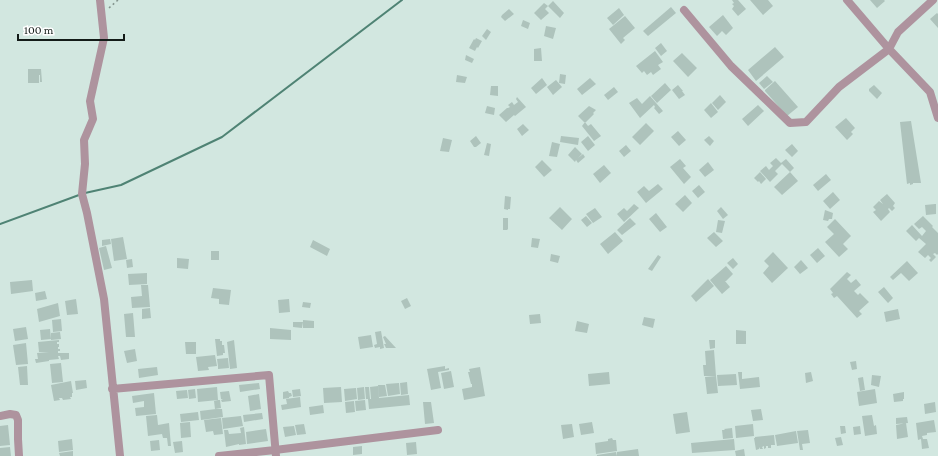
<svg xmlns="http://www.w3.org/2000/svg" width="938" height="456" viewBox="0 0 938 456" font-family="'Crimson Pro',serif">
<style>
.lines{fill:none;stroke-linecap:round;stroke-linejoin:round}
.stream{stroke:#4f8374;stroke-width:2}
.building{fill:#aec3bc}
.path{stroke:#82928c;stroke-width:1.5;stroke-dasharray:2 3;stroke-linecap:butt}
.street{stroke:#ae939e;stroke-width:8}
</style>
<rect width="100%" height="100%" fill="#d2e7e0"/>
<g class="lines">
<path class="stream" d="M85 193 121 185 222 137 402 0
M0 224 79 195"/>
</g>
<path class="building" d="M732 0H738L746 9 738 16 732 9 734 6 732 4 734 3Z
M750 0H768L773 6 763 15Z
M870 0H884L885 1 877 8Z
M553 1 564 13 560 18 548 6Z
M544 3 548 6 545 9 549 13 541 20 534 13Z
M671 7 676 13 648 36 643 31Z
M619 8 624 15 613 25 607 18Z
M509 9 514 14 505 21 501 17 502 15Z
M937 13 938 14V28L930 19Z
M723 15 733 28 726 35 722 31 717 36 709 27Z
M625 16 635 28 623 38 625 40 621 44 609 29Z
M523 20 530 23 528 29 521 26Z
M546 26 556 28 553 39 544 36Z
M487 29 491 32 486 40 482 36Z
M476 38 482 41 478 48 477 47 475 51 469 48 474 39 475 40Z
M661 43 667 51 661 56 655 48Z
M775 47 784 57 756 81 748 70Z
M541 48 542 61H534V49Z
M655 51 663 62 658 65 661 69 653 75 651 72 647 75 644 71 642 73 636 66Z
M682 53 697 68 688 77 673 61Z
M466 55 474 59 472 63 465 60Z
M28 69H41L42 82H40V75H39V83H28Z
M560 74 566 75 565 84 559 83Z
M457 75 467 77 465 83 456 82Z
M767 76 773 82 764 89 759 83Z
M542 78 547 85 536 94 531 88Z
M590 78 596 84 582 95 577 89Z
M556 80 562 87 553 95 547 87Z
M775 81 798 107 787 116 765 91V90Z
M665 83 671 90 657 103 651 96Z
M678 85 683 91H682L685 95 679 99 672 90Z
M874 85 882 93 877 99 869 91V89Z
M491 86H498V96L490 95Z
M614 87 618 92 608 100 604 95Z
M720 95 726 102 718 110 712 103Z
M650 96 663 111 659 114 654 108 655 107 654 105 640 118 629 103 637 98 642 104Z
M517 97 526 107 515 116 514 115 506 122 499 115 507 108H508L510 107 508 105 512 102 514 105 518 102 516 99Z
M711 103 718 112 711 118 704 110Z
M758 105 764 111 748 126 742 119Z
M487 106 495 108 494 115 485 113Z
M589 106 596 110 593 113 594 114 585 123 578 116Z
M846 118 855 128 851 132 853 134 847 140 835 127Z
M911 121 921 183H913V184L910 185V183L907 184 900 122Z
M585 122 588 126 591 124 601 136 594 141 582 126Z
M646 123 654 131 640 145 632 137Z
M523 124 529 130 522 136 517 129Z
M678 131 686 140 679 146 671 137Z
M476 136 481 143 476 147H474L470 141Z
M561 136 579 138 578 145 560 142Z
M588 136 595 145 588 151 581 142Z
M709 136 714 141 710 146 704 140Z
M443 138 452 140 449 152 440 151Z
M552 142 560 144 557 157 549 156Z
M487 143 491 144 489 156 484 155Z
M792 144 798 151 792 157 785 150Z
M626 145 631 151 624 157 619 151Z
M575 147 582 154 578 158 583 154 585 157 578 163 576 160 575 162 568 155Z
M776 158 781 163 786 159 794 168 790 172 782 164 775 171 778 174 770 182 760 171 766 166 769 170 773 166 770 163Z
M680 159 686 166 683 168 691 177 684 184 670 167Z
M542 160 552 170 544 177 535 167Z
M708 162 714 170 705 177 699 170Z
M604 165 611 173 600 183 593 174Z
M760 172 766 179 761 184 759 181 758 182 754 178Z
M790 172 798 181 782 195 774 187Z
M826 174 831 180 818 191 813 185Z
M658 184 663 189 646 203 637 192 644 186 649 191Z
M699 185 705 192 698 198 692 191Z
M833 192 840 200 830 209 823 201Z
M887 194 895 203 893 206 895 208 892 211 889 208 888 209 890 212 881 221 873 212 876 210 873 207 879 201 883 204 880 200Z
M685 195 692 203 683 212 675 204Z
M505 196 511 197 510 209H508V210L504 209Z
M634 204 639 208 624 222 617 214 624 208 627 211Z
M935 204H936V214L926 215 925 205Z
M560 207 572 219 562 230 549 218Z
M721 207 728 215 723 219 717 211Z
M595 208 602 217 593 223 586 214Z
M825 210 833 213 832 219H829L828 221 823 220Z
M656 213 667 227 660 232 649 219Z
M586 216 592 223 587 227 581 220Z
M923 216 933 226 932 227 938 233V254L937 255 935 253 933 254 936 257 931 262 929 260 931 258 928 255 925 258 918 252 926 244 919 238 916 241 906 231 912 225 922 236 926 231 922 227 919 229 914 224Z
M503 218H508V229L507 230H503Z
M630 218 636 224 622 235 617 230Z
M835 219 851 236 843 244 848 249 839 257 825 242 834 234 827 227Z
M718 220 725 221 722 233 716 232Z
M615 232 623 241 608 254 600 244Z
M714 232 723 241 716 247 707 238Z
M123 237 127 259 114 261 111 239Z
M532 238 540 239 538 248 531 247Z
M110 239 111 244 102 246V240Z
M313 240 330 249 327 256 310 247Z
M106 246 112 268 104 270 99 248Z
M818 248 825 256 817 263 810 255Z
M211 251H219V260H211Z
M773 252 788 268 772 283 763 273 769 266 764 261Z
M551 254 560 256 558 263 550 261Z
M658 255 661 257 652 271 648 269Z
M177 258 189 259 188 269 177 268Z
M733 258 738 264 733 269 727 263Z
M132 259 133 267 127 268 126 260Z
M801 260 808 268 800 274 794 267Z
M907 261 918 273 909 281 901 273 893 280 890 277Z
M726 266 733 274 726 281H725L730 287 722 294 710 280Z
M847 272 851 275 847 279 851 283 856 279 861 285 854 291 858 295 860 293 869 302 859 311 862 314 857 318 837 296 834 298 831 294 833 293 830 289Z
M147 273V284L129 285 128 274Z
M708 279 714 286 696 302 691 296Z
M32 280 33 291 11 294 10 282Z
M141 285H148L150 307 132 308 131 297 142 296Z
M884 287 893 298 888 303 878 292Z
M213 288 231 290 229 305 219 304V299L211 298Z
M45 291 47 299 36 301 35 293Z
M407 298 411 306 405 309 401 301Z
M76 299 78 314 67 315 65 301Z
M289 299 290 312 279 313 278 300Z
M303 302 311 303 310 308 302 307Z
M58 303 60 316 39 322 37 309Z
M150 308 151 318 142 319V309Z
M898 309 900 319 886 322 884 312Z
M133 313 135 337H126L124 314Z
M540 314 541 323 530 324 529 315Z
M644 317 655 319 653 328 642 325Z
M61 319 62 331 53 332 52 320Z
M303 320 314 321V328H303Z
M577 321 589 324 587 333 575 331Z
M293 322H303L302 328 293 327Z
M26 327 28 339 15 341 13 329Z
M270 328 291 330V340L270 339Z
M50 329 51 339 41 340 40 330Z
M736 330 746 331V344H736Z
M381 331 384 348 380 349V347L375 348 374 345 377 344 375 332Z
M60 332 61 339 51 340V333Z
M371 335 373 347 360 349 358 337Z
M385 336 396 348H386L384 344H386L383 337Z
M215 339H220V341H222V345H224L225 353H223V355L217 356Z
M59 340V342H57V344H59V347H58V349H60V351H58V353H69V359L61 360 60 356H58L59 359 49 360V361L36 363 35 359H38L37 353 49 352H39L38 342Z
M234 340 237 368 230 369 227 342Z
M709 340H715V348L710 349Z
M185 342H196V354H186Z
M26 343 28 364 16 365 13 345Z
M135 349 137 361 127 363 124 351Z
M714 350 716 376H704L703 365H706L705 351Z
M215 355 217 366 208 367 209 370 198 371 196 357Z
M228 358 229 368 218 369V366H219H218L217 359Z
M856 361 857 369 852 370 850 362Z
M61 363 63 382 52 383 50 364Z
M27 366 28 385H20L18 367Z
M445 366V369L449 368V370L438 372 441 388 431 390 427 369Z
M157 367 158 375 139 378 138 369Z
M480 367 485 396 464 400 462 389 472 387V384H471L468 372H470L469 369Z
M451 371 454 387 444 389 441 373Z
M609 372 610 384 589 386 588 374Z
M738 372H742V379L759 377 760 387 740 389Z
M811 372 813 381 806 383 805 373Z
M736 374 737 385 718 386 717 375Z
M872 375 881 376 879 387 871 385Z
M716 376 718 393 707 394 705 377Z
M863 377 865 390 860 391 858 378Z
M86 380 87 388 76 390 75 381Z
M71 381 73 393H72V397H70L71 399 63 400 62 398H59L60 400 54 401 51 385Z
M407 382 408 394 401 395 400 383Z
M259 383 260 389 240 392 239 385Z
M399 383 400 394 388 396 386 384Z
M378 385H385L387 396 379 397Z
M378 386 379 398 409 395 410 405 369 409 368 399H366L365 387H369L370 399H371L370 387Z
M217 387 218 400 198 402 197 389Z
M341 387 342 402 324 403 323 388Z
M364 387 365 399 358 400 357 388Z
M356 388 357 399 345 401 344 389Z
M195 389 196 398 189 399 188 390Z
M300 389 301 396 293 397 292 390Z
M875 389 877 403 859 406 857 392Z
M187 390 188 398 177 399 176 391Z
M229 391 231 401 222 402 221 400 223 399H221L220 392Z
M288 391 289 393H291L292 396 289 397V398L283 399V392Z
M904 392V399H903V401L894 402 893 394Z
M154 393 156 414 136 416 135 408 144 407V401L133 403 132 396Z
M259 394 261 409 250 411 248 396Z
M300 397 301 407 282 410 281 405 287 404 286 399Z
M218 400H220L221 408 215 409 214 401Z
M365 400 366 410 356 411 355 401Z
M354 401 355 412 346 413 345 402Z
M423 402H431L434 423 425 424Z
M935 402 936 412 925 414 924 404Z
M323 405 324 413 310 415 309 407Z
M216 409H222L223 417 201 420 200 411Z
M761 409 763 420 753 421 751 410Z
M198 412 199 420 181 422 180 414Z
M687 412 690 432 676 434 673 414Z
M262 413 263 419 244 422 243 415Z
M157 415 158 425 169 423 171 446H168L167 438H163L162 434 148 436 146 416Z
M872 415 874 426 876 425 877 434 865 436 862 416Z
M241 416 243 426 223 429 222 418Z
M907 417 908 423 896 424V418Z
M221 418 223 434 214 435 213 431 206 432 204 420Z
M934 420 936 432 927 433V435L922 436 923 439H927L929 448 922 449 921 439 918 440 916 423Z
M190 422 191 437 181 438 180 423Z
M592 422 594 433 581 435 579 424Z
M906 423 908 437 897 439 896 425Z
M304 424 306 434 297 435 295 425Z
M572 424 574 437 563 439 561 425Z
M753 424 754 436 736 438 735 426Z
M8 425 10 445 0 446V426Z
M294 426 296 435 285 437 283 427Z
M840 426H845L846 433 841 434Z
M860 426 861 434 854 435 853 427Z
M244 427 246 444 239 445V444L226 447 224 430H228L229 434 241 433 240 428Z
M732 428 733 438 723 439 722 430H725L724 429Z
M266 429 268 441 247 444 246 432Z
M808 430 810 443 802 444 803 450H800L797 431Z
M796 431 798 443 777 446 775 435Z
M774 435 775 445H771V448H768V446H766V448L764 449V446L762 447 763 449H760L759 447V449L756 450 754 438H755V437Z
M841 437 843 445 837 446 835 438Z
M612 438 613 440H616L617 451 596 454 595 443 608 441V439Z
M72 439 73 450 59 452 58 441Z
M734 439 735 450 692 453 691 443Z
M159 440 160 450 151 451 150 441Z
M182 441 183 452 175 453 173 442Z
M416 442 417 454 407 455 406 443Z
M362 446V454L353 455V447Z
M10 447 11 456H0V448Z
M638 449 639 456H617V452Z
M744 449 745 456H736L735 451Z
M73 451V456H60L59 453Z
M616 452 617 456H597V455Z"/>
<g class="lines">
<path class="path" d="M109 8 118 0"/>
<path class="street" d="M100 0 104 38 90 101 93 119 84 140 85 164 82 194 87 213 104 299 120 456
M847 0 889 49 930 92 938 118
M684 10 731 66 790 123 806 122 839 87 889 49 898 32 933 0
M112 389 269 375 276 456
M0 416 10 414 16 415 18 420V439L19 456
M219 456 275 450 438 430"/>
</g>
<path d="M18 34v6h106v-6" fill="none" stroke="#131b18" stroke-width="2"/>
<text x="24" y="34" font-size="12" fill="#131b18" stroke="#ffffff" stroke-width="3" paint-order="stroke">100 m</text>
</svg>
